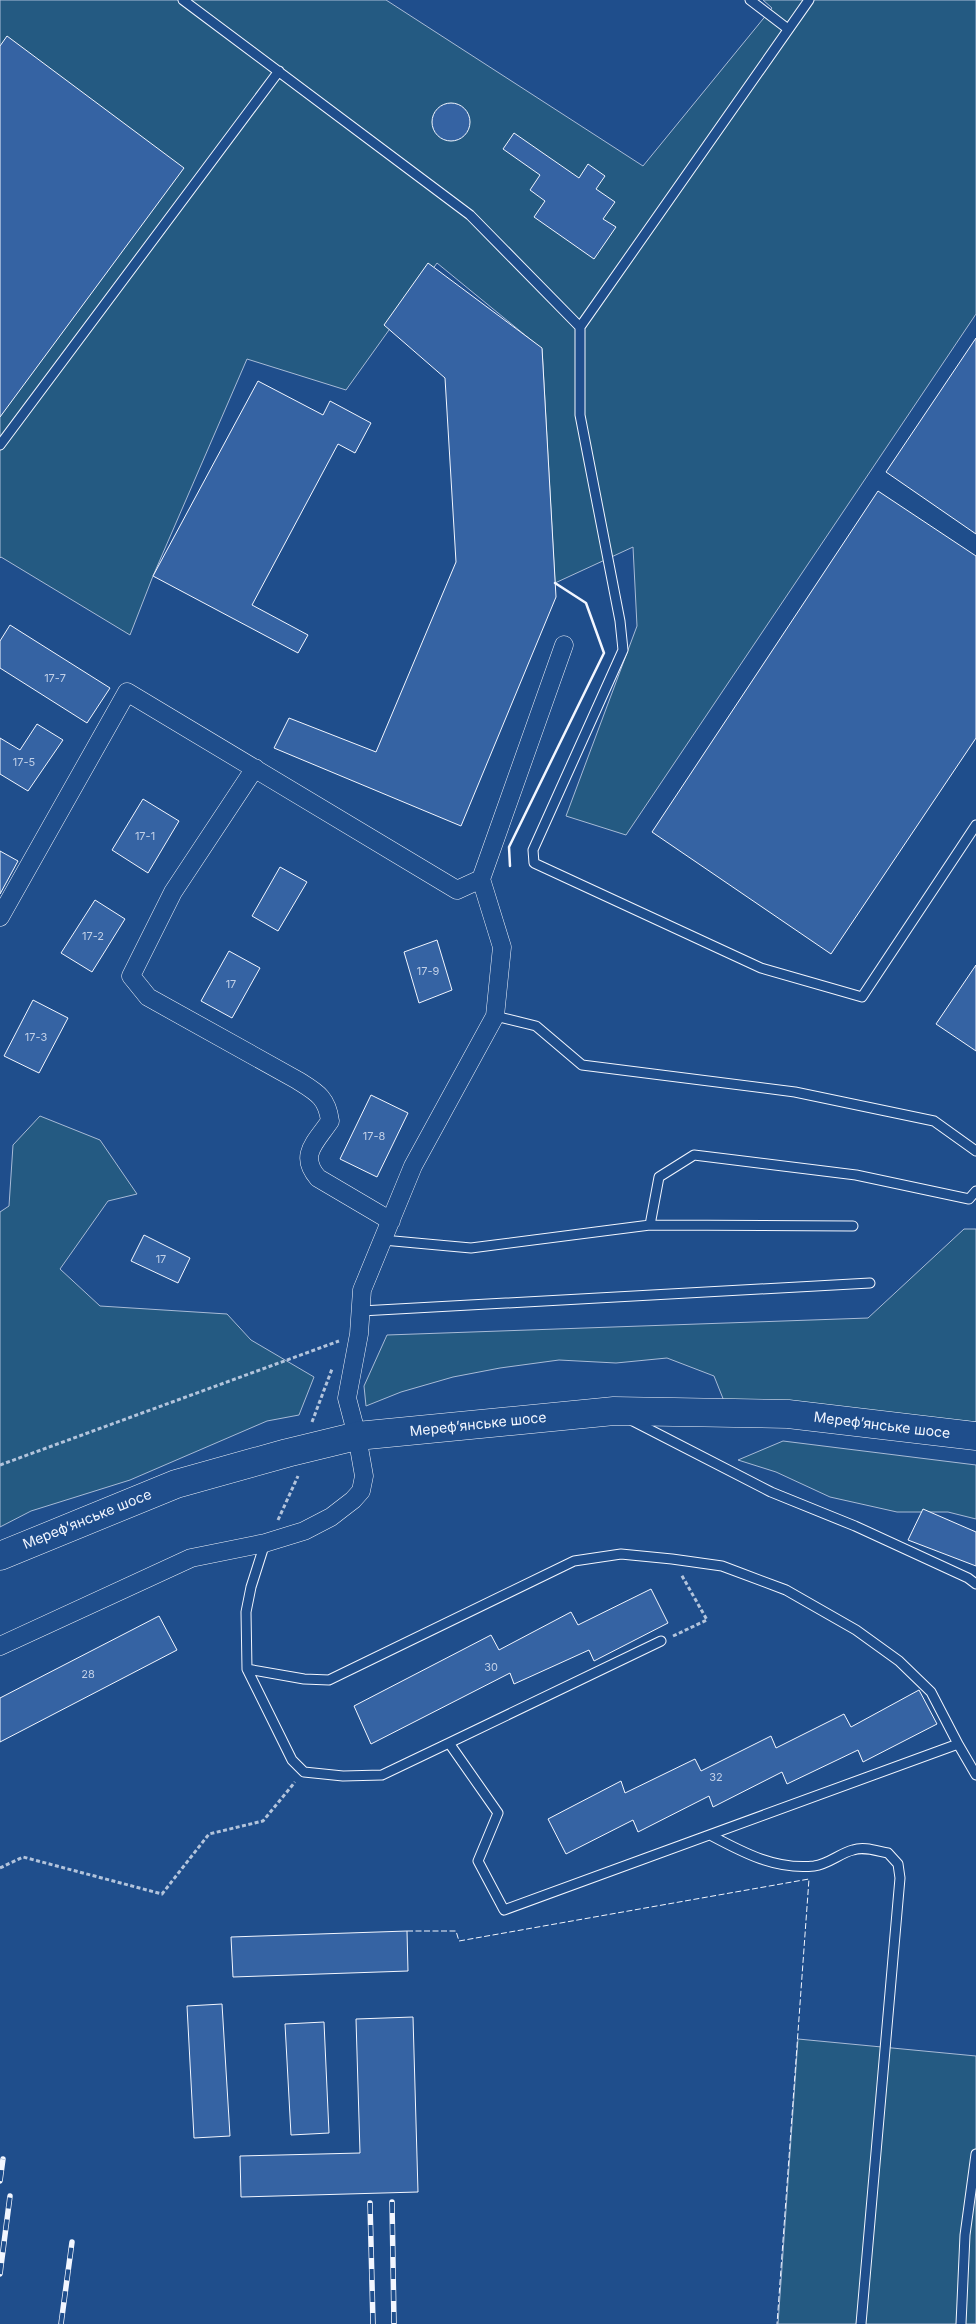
<svg xmlns="http://www.w3.org/2000/svg" width="976" height="2324" viewBox="0 0 976 2324" font-family="Inter,sans-serif">
<style>
.green{fill:#245a82;stroke:#a8bbd7}
.building{fill:#3563a3;stroke:#f2f6ff}
.lines{fill:none;stroke-linecap:round;stroke-linejoin:round}
.lane-casing{stroke:#f2f6ff;stroke-width:11}
.street-casing{stroke:#f2f6ff;stroke-width:19}
.highway-casing{stroke:#f2f6ff;stroke-width:29}
.path{stroke:#b3c4dc;stroke-width:3;stroke-dasharray:4 2.5;stroke-linecap:butt}
.lane{stroke:#1f4e8c;stroke-width:9}
.street{stroke:#1f4e8c;stroke-width:18}
.highway{stroke:#1f4e8c;stroke-width:28}
.rail-casing{stroke:#f2f6ff;stroke-width:5.5}
.rail{stroke:#1f4e8c;stroke-width:4;stroke-dasharray:11;stroke-linecap:butt}
.fence{stroke:#f2f6ff;stroke-width:1;stroke-dasharray:6 2.5;stroke-linecap:butt}
.wall{stroke:#f2f6ff;stroke-width:2.5}
.labels{text-anchor:middle;stroke-width:4;stroke-linejoin:round;paint-order:stroke}
.number-label{font-size:11px;fill:#c3d1e8}
.street-label{font-size:14px;fill:#f2f6ff;stroke:#1f4e8c}
</style>
<rect width="100%" height="100%" fill="#1f4e8c"/>
<path class="green" d="M0 0H386L643 166 772 8 763 0H976V314L626 835 566 816 637 626 633 547 555 583 542 349 437 263 346 390 247 359 153 576 130 635 1 557 0 558Z
M40 1116 100 1140 137 1194 108 1201 60 1269 100 1306 227 1314 251 1340 314 1377 299 1415 267 1421 130 1480 31 1511 0 1527V1212L9 1206 13 1145Z
M964 1229H976V1422L724 1401 714 1376 667 1358 616 1363 559 1360 500 1368 453 1377 401 1392 366 1406 364 1386 387 1335 868 1318Z
M783 1441 976 1465V1519L948 1512H897L830 1497 776 1472 738 1460Z
M798 2039 976 2056V2324H778Z"/>
<path class="building" d="M7 36 184 168 0 417V46Z
M432 122a19 19 0 1 1 38 0a19 19 0 1 1-38 0Z
M514 133 579 178 588 164 605 176 596 189 615 202 603 219 616 227 594 259 534 217 545 201 530 190 540 175 503 149Z
M428 263 542 348 556 597 461 826 274 748 289 718 376 752 456 562 445 378 384 325Z
M976 338V534L886 472Z
M258 381 323 415 330 401 371 423 355 453 338 444 252 605 308 635 298 653 153 576Z
M878 491 976 556V738L831 954 652 832Z
M10 625 110 688 87 723 0 668V641Z
M37 724 63 740 28 791 0 774V738L20 750Z
M143 799 179 821 148 873 112 850Z
M0 851 18 861 0 894Z
M280 867 307 882 278 931 252 916Z
M95 900 125 919 92 972 61 953Z
M437 940 452 990 419 1003 404 952Z
M229 951 260 968 232 1018 201 1001Z
M976 965V1051L936 1024Z
M33 1000 68 1018 39 1073 4 1056Z
M371 1095 408 1113 377 1177 340 1159Z
M144 1235 190 1258 178 1283 131 1261Z
M923 1509 976 1532V1566L908 1540Z
M651 1589 668 1623 594 1661 589 1650 514 1684 510 1673 371 1744 354 1706 491 1635 499 1650 571 1612 578 1625Z
M159 1616 177 1650 0 1742V1698Z
M919 1690 937 1724 863 1762 858 1750 787 1784 782 1772 713 1807 709 1796 638 1832 633 1820 566 1854 548 1819 621 1781 625 1793 695 1759 701 1771 771 1736 776 1748 844 1714 851 1727Z
M407 1931 408 1971 233 1977 231 1937Z
M222 2004 230 2136 194 2138 187 2006Z
M413 2017 418 2192 241 2197 240 2156 360 2153 356 2019Z
M324 2022 329 2133 291 2135 285 2024Z"/>
<g class="lines">
<g class="lane-casing">
<path id="lane" d="M183 0 470 215 580 327V415L620 621 623 650 533 850 534 863 761 968 862 997 976 825
M750 0 788 29
M580 327 809 0
M0 445 279 71
M495 1016 536 1026 582 1065 795 1092 934 1121 976 1151
M853 1226 650 1225 659 1177 694 1155 856 1175 969 1199 976 1191
M383 1240 471 1248 650 1225
M361 1311 870 1283
M631 1420 771 1492 855 1526 968 1578 976 1584
M265 1543 251 1587 246 1612 247 1669 304 1679 329 1680 574 1561 621 1554 672 1559 722 1566 786 1590 856 1630 899 1661 931 1692 958 1744
M661 1641 449 1743 498 1813 478 1861 504 1910 958 1744 976 1775
M247 1669 292 1760 304 1772 343 1776 382 1775 449 1743
M712 1836C744 1853 776 1870 814 1866 829 1864 840 1853 853 1850 864 1846 877 1851 888 1853L898 1864 900 1878 861 2324
M961 2324 965 2235 976 2154"/>
</g>
<g class="street-casing">
<path id="street" d="M255 768 173 892 131 976 148 997 297 1080C316 1092 327 1097 330 1121 316 1142 298 1155 318 1178L391 1221
M0 917 127 692 457 890 481 879
M0 1646 191 1558 265 1543 304 1531 331 1517 353 1500 361 1491 364 1476 357 1436 347 1398 359 1334 362 1290 413 1166 495 1016 502 947 481 879 564 645"/>
</g>
<g class="highway-casing">
<path id="highway" d="M0 1556 176 1484 287 1453 357 1436 614 1411 788 1414 976 1436"/>
</g>
<path class="path" d="M312 1422 332 1369
M0 1465 339 1341
M278 1520 298 1476
M673 1636 707 1620 681 1574
M0 1868 23 1857 162 1894 209 1834 263 1821 295 1782"/>
<use href="#lane" class="lane"/>
<use href="#street" class="street"/>
<use href="#highway" class="highway"/>
<g class="rail-casing">
<path id="rail" d="M0 2181 3 2159
M392 2202 394 2324
M370 2203 373 2324
M0 2274 10 2196
M61 2324 72 2242"/>
</g>
<use href="#rail" class="rail"/>
<path class="fence" d="M407 1931H456L459 1941 809 1879 777 2324"/>
<path class="wall" d="M510 866 509 847 604 653 586 603 555 583"/>
</g>
<g class="labels">
<g class="number-label">
<text x="55" y="682">17-7</text>
<text x="24" y="766">17-5</text>
<text x="145" y="840">17-1</text>
<text x="93" y="940">17-2</text>
<text x="428" y="975">17-9</text>
<text x="231" y="988">17</text>
<text x="36" y="1041">17-3</text>
<text x="374" y="1140">17-8</text>
<text x="161" y="1263">17</text>
<text x="491" y="1671">30</text>
<text x="88" y="1678">28</text>
<text x="716" y="1781">32</text>
</g>
<g class="street-label">
<text transform="translate(478 1424) rotate(-6)" y="5">Мереф’янське шосе</text>
<text transform="translate(882 1425) rotate(7)" y="5">Мереф’янське шосе</text>
<text transform="translate(87 1519) rotate(-22)" y="5">Мереф’янське шосе</text>
</g>
</g>
</svg>
